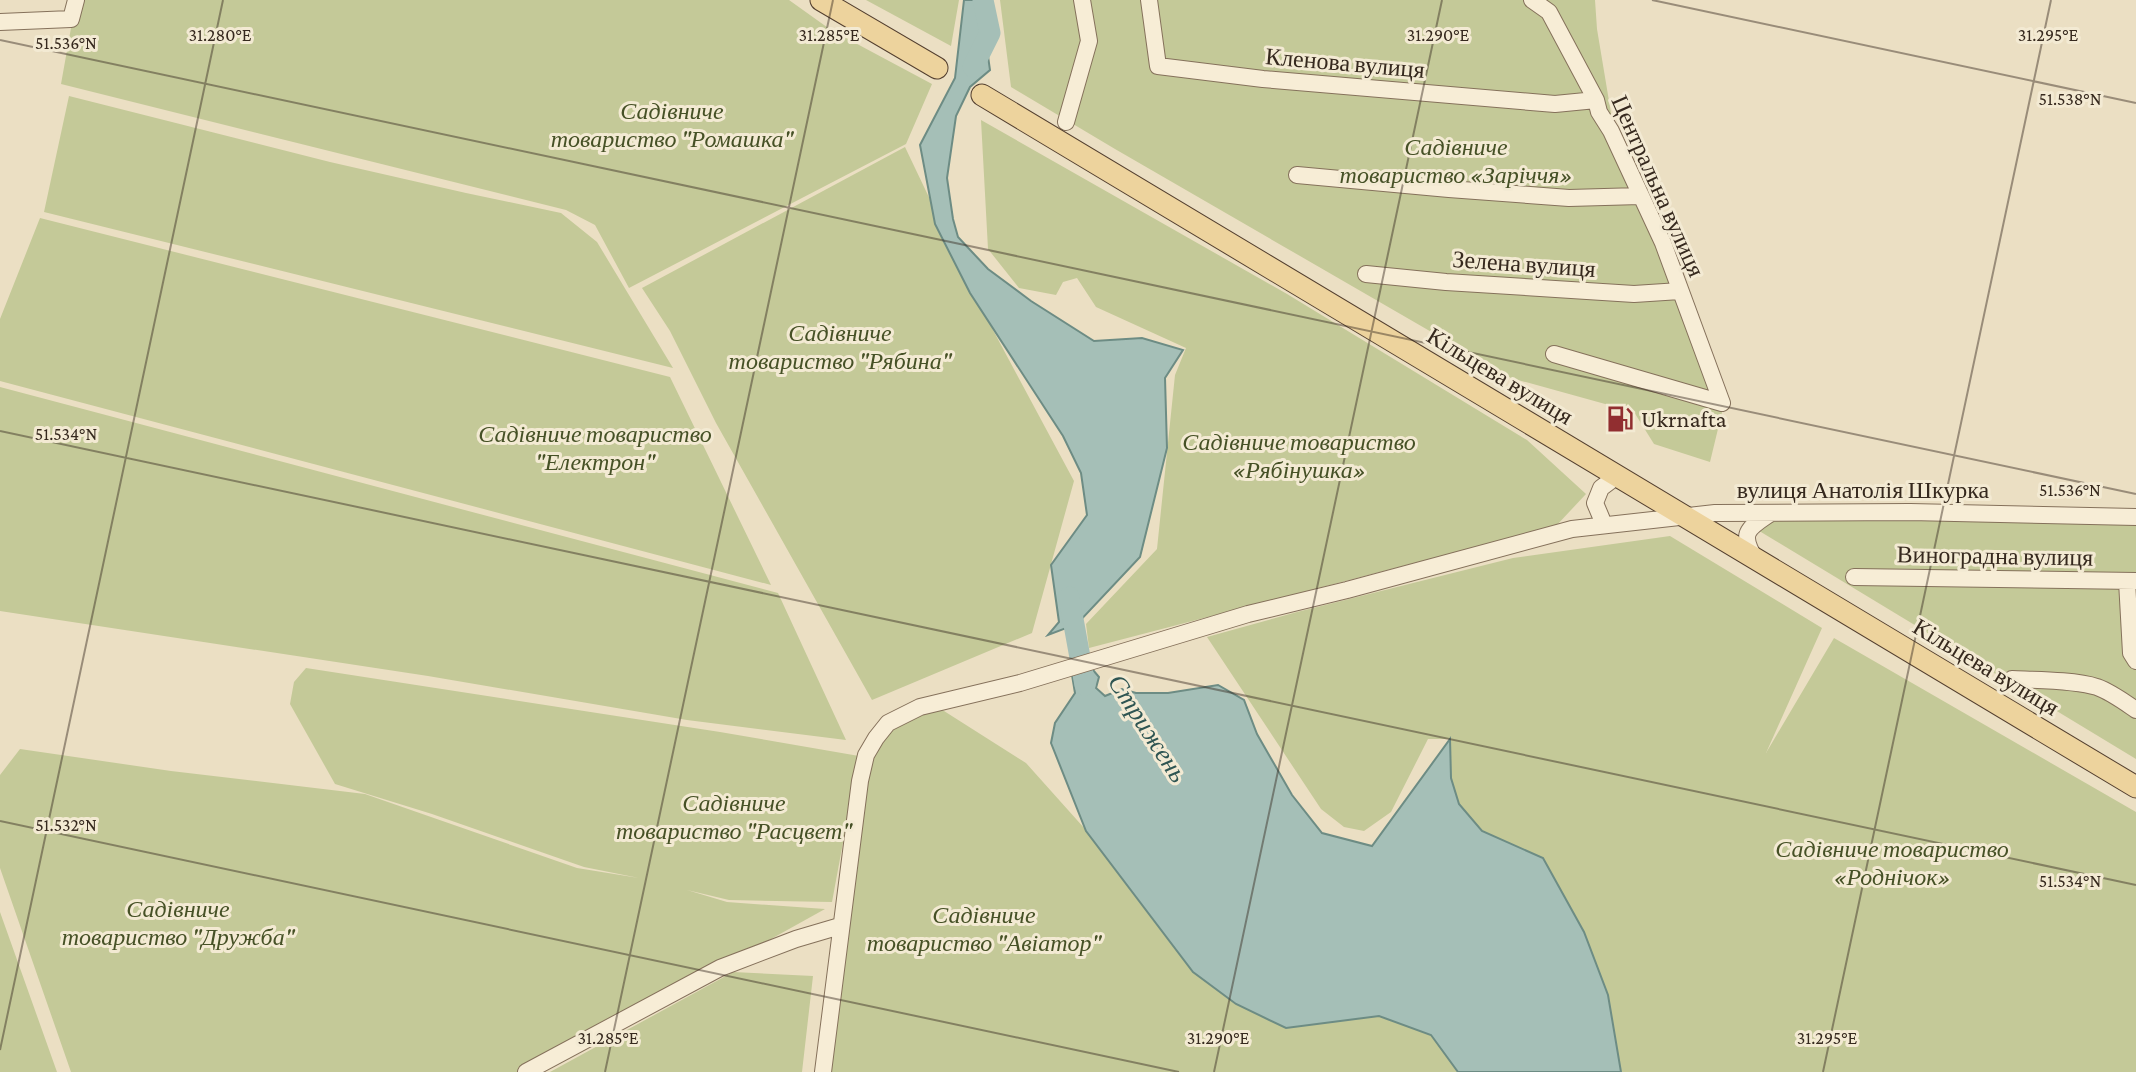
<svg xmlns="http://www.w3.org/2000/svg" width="2136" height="1072" viewBox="0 0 2136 1072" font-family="'Crimson Pro',serif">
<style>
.green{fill:#c4c998}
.water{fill:#a5bfb7;stroke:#6d8c84;stroke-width:2}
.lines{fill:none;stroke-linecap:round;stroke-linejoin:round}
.river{stroke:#a5bfb7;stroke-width:21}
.minor-casing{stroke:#85715b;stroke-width:18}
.major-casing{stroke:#533f2f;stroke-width:23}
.minor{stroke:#f7edd6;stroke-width:16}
.major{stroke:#edd39d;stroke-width:21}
.ticks{fill:none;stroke:#36291e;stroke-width:2;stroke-opacity:0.45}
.labels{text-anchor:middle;stroke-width:6;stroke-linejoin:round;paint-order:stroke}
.street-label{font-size:24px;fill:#36291e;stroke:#f3ead3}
.park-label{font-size:24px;font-style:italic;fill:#465126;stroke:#f3ead3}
.poi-label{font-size:24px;fill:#36291e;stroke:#f3ead3;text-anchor:start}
.water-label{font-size:26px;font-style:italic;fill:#2e5552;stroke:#f3ead3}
.ticks-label{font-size:18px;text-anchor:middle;fill:#36291e;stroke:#f3ead3;stroke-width:6;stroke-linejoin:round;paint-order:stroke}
</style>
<rect width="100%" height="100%" fill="#ebdfc3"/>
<path class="green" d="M76 0H789L831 30 932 84 906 144 629 288 595 225 566 210 61 84Z
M866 0H959L951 46Z
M1000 0H1595L1597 29 1614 131 1724 404 1710 462 1654 444 1634 412 1511 378 1115 149 1011 87Z
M69 96 330 162 466 193 561 213 597 242 673 368 44 212Z
M981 120 1287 294 1527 440 1586 494 1556 526 1089 648 1086 624 1157 549 1175 375 1186 348 1096 307 1077 278 1063 282 1056 295 1019 288 988 249Z
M905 147 986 317 1074 481 1032 633 872 700 716 423 670 331 642 288Z
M40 218 670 377 771 585 0 381V319Z
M0 387 778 593 846 740 687 720 428 676 0 611Z
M1772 512 2136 518V759L1751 526Z
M1670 536 1822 628 1766 753 1834 638 2136 812V1072H1621L1608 995 1584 932 1543 858 1482 831 1459 804 1451 778 1449 739H1428L1391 812 1364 831 1344 827 1321 809 1207 637 1297 612 1513 558Z
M306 668 720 732 859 756 832 902 729 900 687 890 727 902 825 909 668 996 523 1072H71L0 868V775L20 749 171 771 365 794 577 868 639 878 584 867 432 814 335 784 290 704 294 682Z
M933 704 1026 763 1195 952 1419 1015 1464 1072H823L840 926 876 738Z
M0 912 57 1072H0Z
M733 972 813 976 802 1072H550Z"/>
<path class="water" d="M964 0H980L990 70 970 87 956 116 947 178 953 219 958 237 988 269 1031 301 1094 341 1142 338 1183 350 1165 378 1167 448 1140 557 1077 624 1048 635 1059 622 1051 565 1087 515 1081 473 1063 436 970 293 935 224 920 145 955 78Z
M1093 670 1099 677 1096 688 1105 696 1122 689 1136 693H1168L1218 685 1244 700 1257 734 1292 795 1322 833 1372 846 1450 739 1451 778 1459 804 1482 831 1543 858 1584 932 1608 995 1621 1072H1458L1431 1035 1379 1016 1286 1028 1236 1004 1193 972 1086 831 1051 743 1055 723 1075 693 1072 675Z"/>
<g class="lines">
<path class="river" d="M973 67 990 33 983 0
M1069 597 1085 685"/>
<g class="minor-casing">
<path id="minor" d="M1149 0 1158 66 1263 79 1555 104 1596 100
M1532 0 1549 12 1596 100 1599 112 1611 131 1663 243 1722 403
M0 22 71 19 76 0
M1066 122 1089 41 1082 0
M1297 175 1449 189 1569 198 1640 196
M1366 274 1446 282 1634 294 1680 291
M1554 354 1722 403
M1606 524 1603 522 1595 503 1601 488 1617 476
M1756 560C1738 532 1749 528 1771 513
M1854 577 2136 581
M2127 581 2131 653 2136 661
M2012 679C2036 680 2075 680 2097 687 2111 692 2123 701 2136 710
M526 1072 720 968 796 939 840 926
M823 1072 860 781 866 755 876 738 888 723 920 707 1020 683 1248 614 1347 590 1572 529 1715 513 1910 512 2136 517"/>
</g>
<g class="major-casing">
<path id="major" d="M821 0 937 68
M982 95 2136 787"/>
</g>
<use href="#minor" class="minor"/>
<use href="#major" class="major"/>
</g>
<path class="ticks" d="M1652 0 2136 103M0 40 2136 494M0 431 2136 885M0 821 1179 1072M0 1050 223 0M605 1072 833 0M1214 1072 1442 0M1823 1072 2051 0"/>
<defs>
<g id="fuel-bare" transform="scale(2.1)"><path d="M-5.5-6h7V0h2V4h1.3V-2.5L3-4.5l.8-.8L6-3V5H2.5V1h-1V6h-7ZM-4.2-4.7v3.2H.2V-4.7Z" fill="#912e30" stroke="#f3ead3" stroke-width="2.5" paint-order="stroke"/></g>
</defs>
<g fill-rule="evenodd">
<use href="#fuel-bare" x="1620" y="419"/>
</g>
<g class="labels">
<g class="street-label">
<text transform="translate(1345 63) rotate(5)" y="8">Кленова вулиця</text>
<text transform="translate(1658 186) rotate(66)" y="8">Центральна вулиця</text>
<text transform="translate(1524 264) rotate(4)" y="8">Зелена вулиця</text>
<text transform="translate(1500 376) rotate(31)" y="8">Кільцева вулиця</text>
<text x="1863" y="498">вулиця Анатолія Шкурка</text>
<text transform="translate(1995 556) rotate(1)" y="8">Виноградна вулиця</text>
<text transform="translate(1986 667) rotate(31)" y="8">Кільцева вулиця</text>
</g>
<g class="park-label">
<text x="672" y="119">Садівниче<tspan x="672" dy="28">товариство "Ромашка"</tspan></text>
<text x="1456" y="155">Садівниче<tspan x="1456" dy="28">товариство «Заріччя»</tspan></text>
<text x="840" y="341">Садівниче<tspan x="840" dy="28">товариство "Рябина"</tspan></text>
<text x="595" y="442">Садівниче товариство<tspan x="595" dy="28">"Електрон"</tspan></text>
<text x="1299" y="450">Садівниче товариство<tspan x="1299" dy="28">«Рябінушка»</tspan></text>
<text x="734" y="811">Садівниче<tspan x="734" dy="28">товариство "Расцвет"</tspan></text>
<text x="1892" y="857">Садівниче товариство<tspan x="1892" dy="28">«Роднічок»</tspan></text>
<text x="178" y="917">Садівниче<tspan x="178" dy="28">товариство "Дружба"</tspan></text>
<text x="984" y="923">Садівниче<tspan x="984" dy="28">товариство "Авіатор"</tspan></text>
</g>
<g class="poi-label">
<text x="1641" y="427">Ukrnafta</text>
</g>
<g class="water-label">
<text transform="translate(1148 728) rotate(57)" y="9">Стрижень</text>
</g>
</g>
<g class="ticks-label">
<text x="220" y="41">31.280°E</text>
<text x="829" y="41">31.285°E</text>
<text x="1438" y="41">31.290°E</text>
<text x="2048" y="41">31.295°E</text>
<text x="66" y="49">51.536°N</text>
<text x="2070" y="105">51.538°N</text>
<text x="66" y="440">51.534°N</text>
<text x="2070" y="496">51.536°N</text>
<text x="66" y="831">51.532°N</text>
<text x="2070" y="887">51.534°N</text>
<text x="608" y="1044">31.285°E</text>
<text x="1218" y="1044">31.290°E</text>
<text x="1827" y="1044">31.295°E</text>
</g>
</svg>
